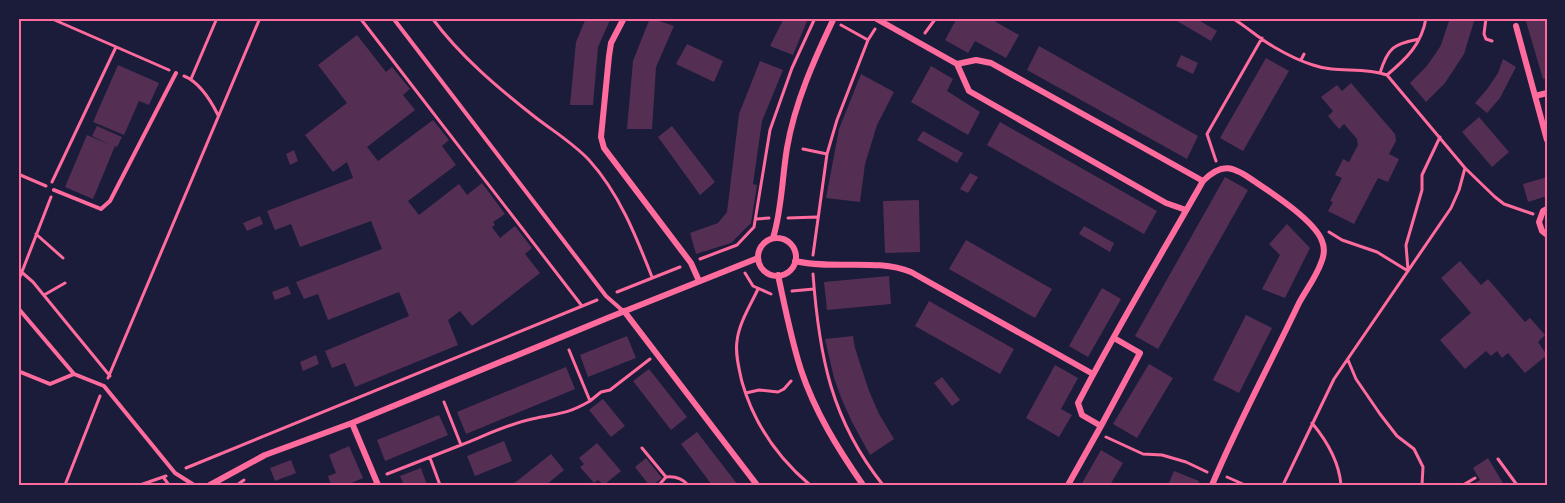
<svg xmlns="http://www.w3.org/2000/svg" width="1565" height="503" viewBox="0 0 1565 503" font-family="Helvetica,sans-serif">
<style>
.building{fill:#542f53}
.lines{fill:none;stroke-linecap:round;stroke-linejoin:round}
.path{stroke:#ff6b9d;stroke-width:3}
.service{stroke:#ff6b9d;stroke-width:4}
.minor{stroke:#ff6b9d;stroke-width:6}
.neatline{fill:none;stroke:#ff6b9d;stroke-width:2}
</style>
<rect width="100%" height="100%" fill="#1b1b3a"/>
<path class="building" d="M586 18H604L610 20 598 47 593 105H570L576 42Z
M650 18 674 26 656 67 652 129H627L633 61Z
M782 18H806L807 21 793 55 770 46 783 20Z
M957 18H989L1019 35 1006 58 975 41 968 53 945 40Z
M1172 18H1195L1217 31 1211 41Z
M1450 18H1475L1464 54 1445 83 1426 102 1410 83 1426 67 1436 53 1441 45Z
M1525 18H1547V78L1543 79Z
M357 35 386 72 392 67 410 89 403 95 415 110 367 147 378 161 433 120 449 140 442 146 456 165 408 201 419 215 459 184 467 195 482 183 505 214 493 222 495 225 492 227 500 238 515 226 532 248 525 254 540 273 472 326 460 311 448 320 458 345 355 387 345 363 332 368 325 351 409 316 399 292 328 320 318 294 304 299 296 282 382 249 371 221 300 247 291 224 275 230 267 211 353 178 347 162 333 172 305 135 347 103 318 65Z
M687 44 723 61 714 82 676 64Z
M1039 46 1198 136 1187 159 1027 70Z
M1181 55 1198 63 1193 74 1176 66Z
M1266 58 1289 71 1243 151 1220 138Z
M1503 59 1516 67 1500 98 1487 113 1475 103 1488 88 1498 73Z
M760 61 783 70 762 121 753 184 757 185 751 223 731 243 696 254 690 233 718 223 727 212 739 114Z
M118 65 159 83 149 105 139 101 124 135 93 122Z
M931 66 953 79 947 91 980 112 968 135 911 102Z
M861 74 894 92 877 125 865 164 860 202 826 198 839 129Z
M1351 83 1395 134 1396 141 1389 154 1399 159 1388 182 1378 178 1354 224 1328 211 1333 202 1330 201 1342 178 1335 175 1343 159 1349 162 1358 145 1357 139 1344 124 1339 129 1328 116 1333 111 1321 97 1337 85 1342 91Z
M1479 117 1509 152 1492 167 1462 132Z
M1000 122 1157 211 1144 234 987 145Z
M97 126 122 137 117 147 115 146 93 199 65 187 87 135 113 146 92 136Z
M672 126 715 182 700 195 658 137Z
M923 131 963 153 957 163 917 140Z
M294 150 298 161 290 165 286 154Z
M970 173 978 177 968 193 960 189Z
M1225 177 1248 190 1158 349 1135 336Z
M1547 177V196L1528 202 1523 184Z
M919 200 920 252 885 253 883 201Z
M260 216 263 224 247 231 243 223Z
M1287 224 1310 248 1285 298 1262 289 1280 255 1269 244Z
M1084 226 1114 243 1110 252 1079 234Z
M966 240 1052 289 1035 318 949 269Z
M1460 261 1481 285 1488 279 1525 322 1530 318 1545 335 1538 342 1547 355 1525 373 1508 353 1502 358 1497 351 1491 356 1486 351 1465 369 1440 340 1471 313 1441 278Z
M889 276 891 304 827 310 824 282Z
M288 286 291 294 275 300 272 292Z
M1102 288 1121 299 1088 357 1069 346Z
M929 301 1014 349 1000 374 915 326Z
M1246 315 1272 328 1239 393 1213 380Z
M627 336 636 358 588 377 580 355Z
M853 336 855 348 869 391 879 414 894 439 870 455 852 422 842 400 834 378 825 339Z
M316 355 319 364 303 371 300 362Z
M1149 364 1173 378 1137 438 1113 424Z
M1055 365 1078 378 1061 409 1072 415 1059 437 1026 418Z
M566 367 575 389 466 434 457 412Z
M649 369 687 417 671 430 633 381Z
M942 377 960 400 952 406 934 383Z
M603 399 625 426 611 437 589 410Z
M439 415 448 435 385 461 377 440Z
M697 432 738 485H712L681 444Z
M504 441 512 461 475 476 467 456Z
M597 443 621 471 604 485 598 480 594 483 580 467 584 464 579 458Z
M349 446 363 478 347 485H331L328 476 336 473 329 455Z
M1101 450 1123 463 1110 485H1081Z
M551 454 564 470 546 485H512Z
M646 458 662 478 653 485H649L635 467Z
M1488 458 1504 485H1471L1480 480 1473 468Z
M291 460 296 473 275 481 270 468Z
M421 468 427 485H404L400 476Z
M1174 471 1199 481 1198 485H1168Z"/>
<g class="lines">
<path class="path" d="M50 18 169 70
M360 18 582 306
M432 18C460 56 498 88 535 117 553 131 573 143 589 160 619 193 636 236 652 277
M1232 18C1247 27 1260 39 1274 47 1286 54 1300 61 1313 65 1338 74 1361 66 1387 75 1406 59 1422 44 1426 18
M1486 18 1484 34 1486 39 1492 41
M841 25 868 40
M925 33 936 18
M1301 60 1304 54
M1380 73C1388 47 1394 44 1419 39
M1387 75 1465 168 1495 197 1504 204 1533 214
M184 76C199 82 211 101 218 115
M191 79 217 18
M803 149 827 154
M1216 161 1207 134 1262 38
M18 174 46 186
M52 182 116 47
M788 218 817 217
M756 219 769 218
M1329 232 1342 240 1377 252 1408 271
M36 234 63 258
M813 255 827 154 837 120 868 40 875 29
M700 259 737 245 754 227 770 130 792 68 815 18
M18 269 33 282 110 376
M1408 270 1406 245 1422 190V175L1440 137
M745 273 753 286 771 294
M813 274C819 355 831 420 883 485
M18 282 51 197
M758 289C750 306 739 323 737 341 735 354 739 369 742 382 754 424 777 457 810 485
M792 291 814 289
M617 292 680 267
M44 295 65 283
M569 350 590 401 601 392 610 390 650 359
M1348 360 1356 379 1380 414 1397 436 1414 449 1423 467 1422 485
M108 378 260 18
M746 393 759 390 778 392 784 389 791 381
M444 402 461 445C484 436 508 424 532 419 558 413 566 415 590 401
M1312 423C1327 441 1339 461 1341 485
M1106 437 1143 454 1162 455 1186 462 1207 472
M642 448 666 477C675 476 682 478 688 485
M430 458 440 485
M1498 459 1517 485
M186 468 597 300
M387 474 461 445
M163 477 169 485
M1227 477 1245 485
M65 485 100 396
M140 485 166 476
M237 485 244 480
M659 485 666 477
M1283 485 1334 379 1451 208 1459 190 1465 168
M1463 485 1475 478"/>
<path class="service" d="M393 18 606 296 623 311
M54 190 101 209 110 201 176 73
M18 308 74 374 104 386 175 473 194 485
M18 371 50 384 74 374"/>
<path class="minor" d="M624 18 611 43 609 56 601 137 604 148 691 263 699 281
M875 18 957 64
M1516 26 1547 140
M1535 96 1547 93
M1547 209 1543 211 1539 222 1542 231 1547 235
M1186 210 1166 203 969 91 957 64 976 60 991 63 1203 181
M773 238C782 209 782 178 787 148 795 102 814 60 834 18
M758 257a19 19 0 1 1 38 0a19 19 0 1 1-38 0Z
M795 261C833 270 876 258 911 272L1093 374
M778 275C785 307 791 339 801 370 815 412 838 449 863 485
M624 311 757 485
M1114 338 1140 353 1101 426 1082 415 1078 403C1117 328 1161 255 1203 181 1222 162 1233 166 1254 181 1272 193 1315 221 1322 241 1325 248 1324 256 1321 263 1316 277 1306 290 1299 303 1270 364 1238 423 1212 485
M352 423 378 485
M210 485 265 455 352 423 610 317 758 258
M1068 485 1101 426"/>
</g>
<rect width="1565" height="503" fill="none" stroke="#1b1b3a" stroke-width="39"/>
<rect x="20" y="20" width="1526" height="464" class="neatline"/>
</svg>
